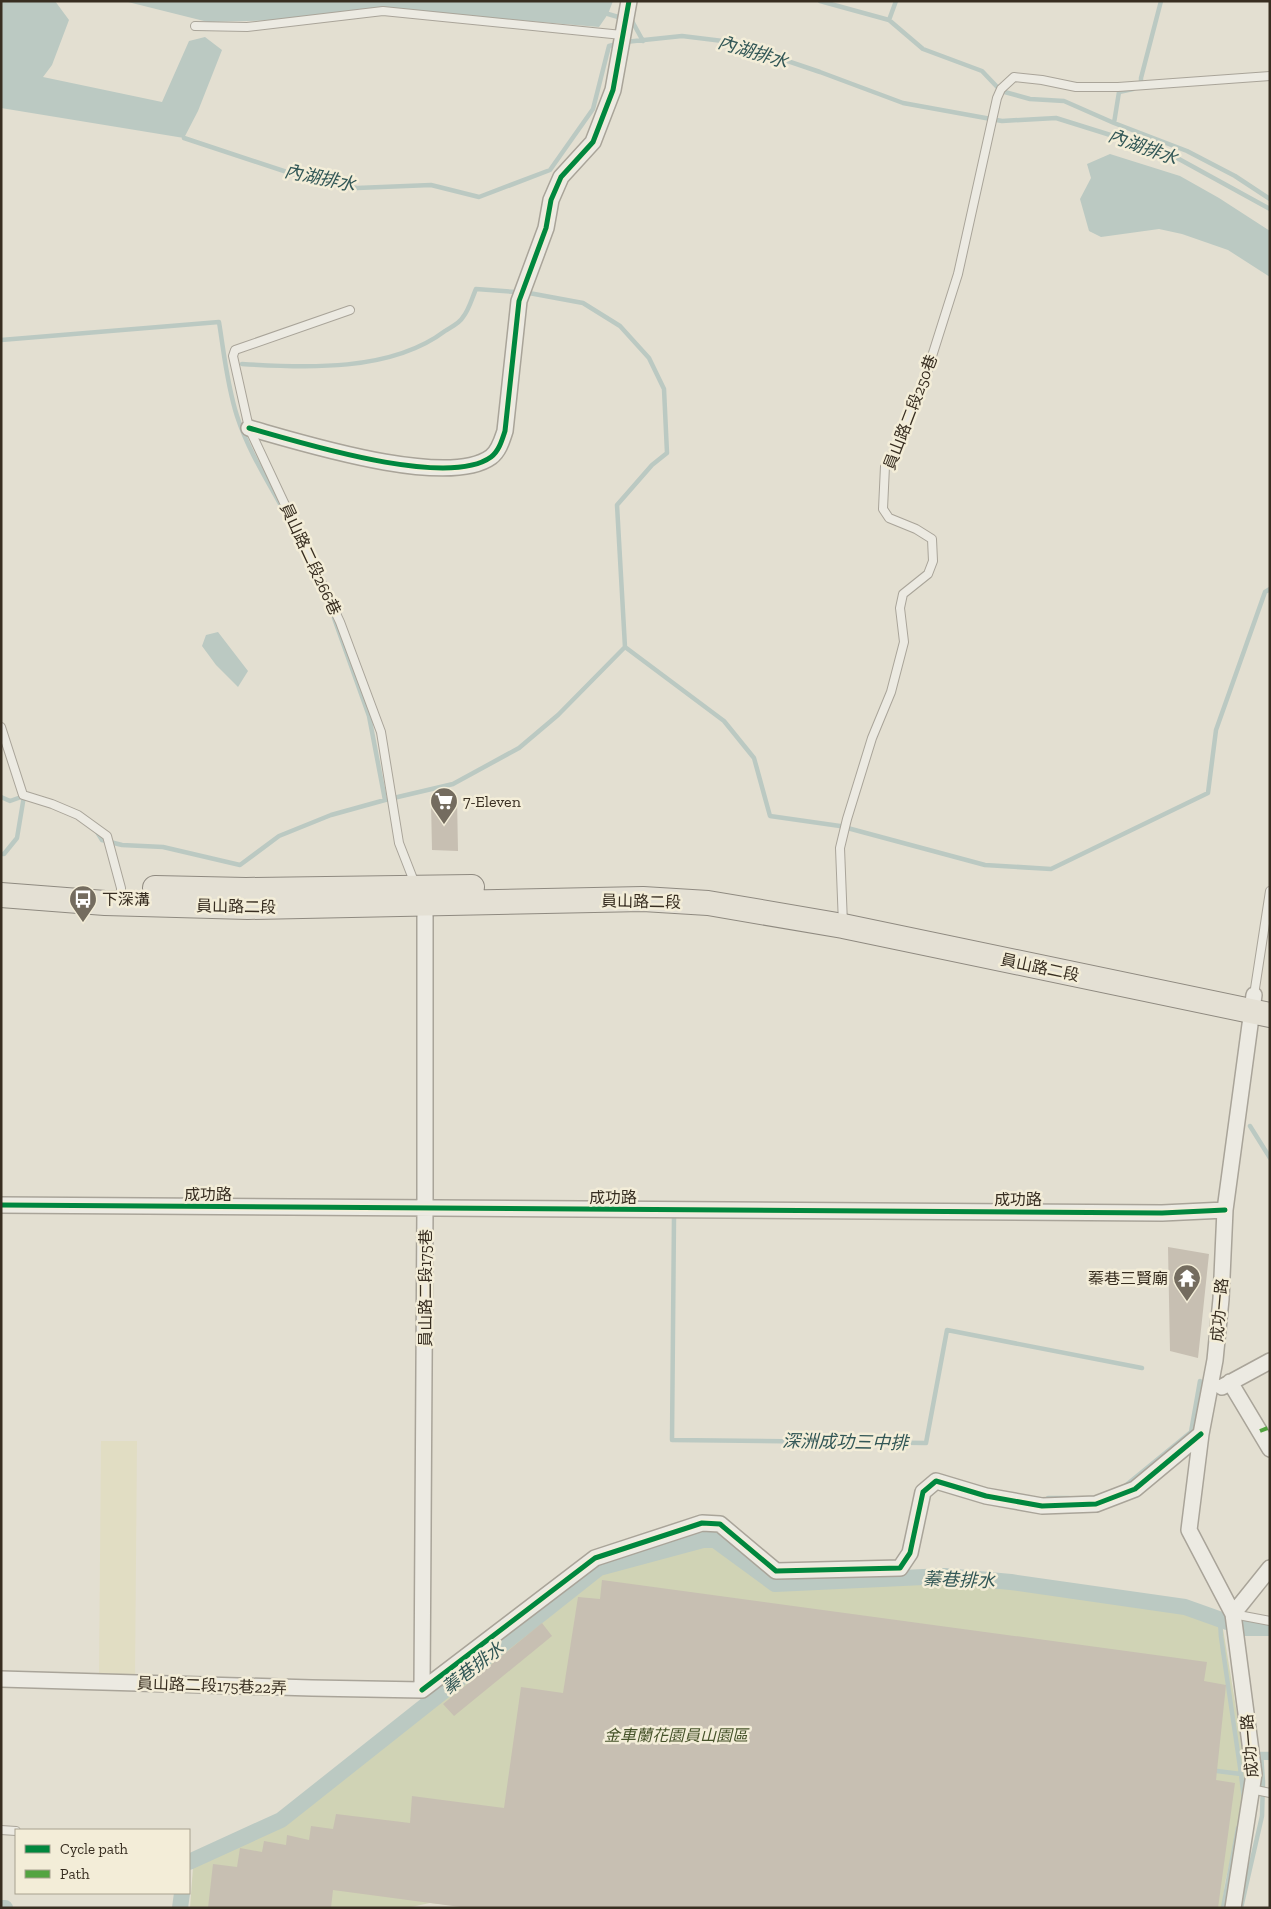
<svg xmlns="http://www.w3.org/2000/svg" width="1271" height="1909" viewBox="0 0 1271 1909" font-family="'Zilla Slab','Noto Sans TC',serif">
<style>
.farmland{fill:#e1ddc3}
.green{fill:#d0d3b5}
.water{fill:#bbc9c2}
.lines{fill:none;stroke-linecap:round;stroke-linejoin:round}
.stream{stroke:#bbc9c2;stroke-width:4.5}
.canal{stroke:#bbc9c2;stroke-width:16}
.building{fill:#c7bfb2}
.lane-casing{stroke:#a9a499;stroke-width:10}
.street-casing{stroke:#a9a499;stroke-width:18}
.primary-casing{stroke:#8f8a80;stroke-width:26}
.lane{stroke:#eceae2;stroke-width:8}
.street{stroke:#eceae2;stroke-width:15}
.primary{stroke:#e4e0d4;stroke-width:24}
.quiet{stroke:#53a441;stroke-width:4;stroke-dasharray:8 4;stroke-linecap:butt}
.cycleway-casing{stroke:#f3edd8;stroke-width:8}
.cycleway{stroke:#00873e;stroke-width:5}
.labels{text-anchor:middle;stroke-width:5;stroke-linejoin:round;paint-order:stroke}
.street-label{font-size:16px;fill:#382e21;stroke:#f3edd8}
.poi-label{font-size:16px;fill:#382e21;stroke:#f3edd8;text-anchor:start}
.park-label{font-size:16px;font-style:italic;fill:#46532a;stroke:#f3edd8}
.water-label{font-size:18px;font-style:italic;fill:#325756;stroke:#f3edd8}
</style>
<rect width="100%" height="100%" fill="#e3dfd1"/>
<path class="farmland" d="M101 1441H137L135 1679 99 1677Z"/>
<path class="green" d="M713 1544 767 1586 980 1580 1181 1606 1223 1629 1248 1781 1225 1883 1222 1908H479L430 1903 406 1908H190L193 1868 290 1820 432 1703 602 1572Z"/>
<path class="water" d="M1 1H55L69 20 52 65 43 77 162 102 189 41 205 37 222 50 198 111 184 138 1 108Z
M124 1H613L608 14 599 27 386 9 285 20 208 22Z
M1110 154 1180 176 1219 198 1270 231V277L1228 250 1182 234 1159 229 1101 237 1089 231 1080 199 1091 178 1087 164Z
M218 632 248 671 238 687 216 665 202 646 206 635Z"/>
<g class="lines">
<path class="stream" d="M820 1 889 20 923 49 982 71 1001 91 1030 99 1064 101 1114 123 1187 151 1235 176 1270 199
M608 14 632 21 643 41
M889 20 896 1
M625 42 682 36 731 42 820 72 903 103 1002 121 1056 118 1168 153 1270 209
M1141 85V78L1161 1
M1114 123 1119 92 1133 89
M184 138 308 179 357 188 431 185 479 197 550 170 593 109 609 46 617 44
M1 340 219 322C224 353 227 385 237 416 248 450 267 480 284 511
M242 364C306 368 391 372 445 331 451 327 460 323 463 317 469 310 472 298 476 289L529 293 583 303 620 326 649 358 664 389 667 453 652 465 617 505 625 647
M334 618 369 716 385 800
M1 797 10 801 24 796
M97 832 102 840 122 845 163 847 240 865 279 836 331 815 385 800 453 784 519 748 558 715 625 647 724 721 754 758 770 816 840 826 985 865 1051 869 1208 793 1216 730 1265 592 1270 589
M1 854H4L17 838 24 796 27 797
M1250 1126 1270 1158
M674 1217 672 1440 926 1443 947 1330 1142 1368
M1125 1486 1191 1432 1200 1381
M1048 1498H1069
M1259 1757 1270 1758
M1217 1771 1241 1774 1221 1637 1220 1621
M1241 1774 1244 1799
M1223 1908 1238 1828
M1241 1908 1262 1816 1263 1782 1261 1754H1270"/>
<path class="canal" d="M189 1862 281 1820 599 1568 703 1540H715L775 1584 945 1576 1011 1582 1185 1607 1244 1628H1270
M1 1908H5
M180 1908 182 1893"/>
</g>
<path class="building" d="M457 797 458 851 432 850 431 801Z
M1168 1247 1209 1254 1198 1358 1170 1351Z
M602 1580 1207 1662 1204 1681 1226 1685 1216 1780 1235 1783 1218 1908H468L333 1890 331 1908H208L213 1864 237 1867 240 1848 262 1852 264 1841 286 1845 287 1835 309 1840 311 1826 333 1829 336 1814 410 1823 412 1796 504 1808 521 1687 563 1693 578 1597 600 1599Z
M542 1623 552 1636 454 1716 443 1704Z"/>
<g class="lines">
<g class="lane-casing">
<path id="lane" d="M195 26 247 27 383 11 622 35
M350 310 235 350 233 356 249 428 340 622 381 732 399 843 415 884
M1 727 23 795 52 804 78 815 107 836 121 888V901
M843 924 840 848 847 819 872 738 891 692 904 642 900 608 903 594 928 574 933 561 932 539 916 529 889 518 883 509 885 466 900 441 921 391 958 274 997 98 1001 89 1014 77 1042 80 1076 87H1118L1270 76
M1254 995 1270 891
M1233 1614 1270 1621
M1251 1789 1270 1793
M1 1830 16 1831"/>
</g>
<g class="street-casing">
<path id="street" d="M249 428C299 442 447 489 491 457 499 451 502 440 505 431L519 301 546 228 551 200 561 177 593 142 613 90 629 1
M421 896 425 904V1209L422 1690
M1 1205 1162 1213 1225 1210
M1230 1382 1270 1449
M1222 1387 1270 1361
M1233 1614 1270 1568
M1 1679 312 1688 422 1690
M422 1690 595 1558 702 1523 720 1524 776 1571 900 1568 910 1553 923 1492 936 1481 986 1496 1042 1506 1096 1504 1135 1489 1201 1434
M1233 1908 1254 1774 1233 1614 1189 1530 1201 1434 1215 1360 1221 1299 1225 1210 1254 995"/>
</g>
<g class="primary-casing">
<path id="primary" d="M155 888 246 890 472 887
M1 895 105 903 248 907 643 899 708 903 843 926 1270 1015"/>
</g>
<use href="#lane" class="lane"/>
<use href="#street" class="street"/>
<use href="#primary" class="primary"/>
<path class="quiet" d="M1260 1431 1270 1427"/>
<g class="cycleway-casing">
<path id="cycleway" d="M249 428C299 442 447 489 491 457 499 451 502 440 505 431L519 301 546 228 551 200 561 177 593 142 613 90 629 1
M1 1205 1162 1213 1225 1210
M422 1690 595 1558 702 1523 720 1524 776 1571 900 1568 910 1553 923 1492 936 1481 986 1496 1042 1506 1096 1504 1135 1489 1201 1434"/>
</g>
<use href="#cycleway" class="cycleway"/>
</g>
<defs>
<g id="supermarket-pin" transform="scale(1.4375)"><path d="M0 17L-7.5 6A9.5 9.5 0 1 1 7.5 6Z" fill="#746c5f" stroke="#f3edd8"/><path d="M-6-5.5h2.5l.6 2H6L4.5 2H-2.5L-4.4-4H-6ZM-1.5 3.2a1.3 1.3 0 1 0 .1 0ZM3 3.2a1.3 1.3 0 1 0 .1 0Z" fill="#fff"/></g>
<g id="bus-pin" transform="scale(1.4375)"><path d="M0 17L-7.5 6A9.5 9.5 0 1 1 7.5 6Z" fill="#746c5f" stroke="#f3edd8"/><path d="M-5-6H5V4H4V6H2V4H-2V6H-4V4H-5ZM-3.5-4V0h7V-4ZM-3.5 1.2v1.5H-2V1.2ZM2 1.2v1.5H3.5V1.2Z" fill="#fff"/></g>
<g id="temple-pin" transform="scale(1.4375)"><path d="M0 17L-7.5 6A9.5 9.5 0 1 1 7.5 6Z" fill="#746c5f" stroke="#f3edd8"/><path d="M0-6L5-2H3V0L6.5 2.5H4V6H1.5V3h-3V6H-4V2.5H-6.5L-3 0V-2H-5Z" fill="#fff"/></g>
</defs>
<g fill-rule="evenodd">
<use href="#supermarket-pin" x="444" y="801"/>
<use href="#bus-pin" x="83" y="899"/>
<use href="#temple-pin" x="1187" y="1278"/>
</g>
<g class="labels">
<g class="street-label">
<text transform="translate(910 412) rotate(-69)" y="6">員山路二段250巷</text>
<text transform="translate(311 559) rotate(65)" y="6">員山路二段266巷</text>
<text transform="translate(641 901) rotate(1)" y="6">員山路二段</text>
<text transform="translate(236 906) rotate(1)" y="6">員山路二段</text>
<text transform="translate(1040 967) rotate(12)" y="6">員山路二段</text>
<text x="208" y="1200">成功路</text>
<text x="613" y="1203">成功路</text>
<text x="1018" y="1205">成功路</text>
<text transform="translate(425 1288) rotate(-90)" y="6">員山路二段175巷</text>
<text transform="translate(1219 1310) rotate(-85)" y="6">成功一路</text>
<text transform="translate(212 1685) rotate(2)" y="6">員山路二段175巷22弄</text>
<text transform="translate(1249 1746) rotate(-95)" y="6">成功一路</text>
</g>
<g class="poi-label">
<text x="463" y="807">7-Eleven</text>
<text x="102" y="905">下深溝</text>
<text x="1168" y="1284" text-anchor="end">蓁巷三賢廟</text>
</g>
<g class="park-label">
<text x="676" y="1741">金車蘭花園員山園區</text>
</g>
<g class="water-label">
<text transform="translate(753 52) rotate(17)" y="6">內湖排水</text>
<text transform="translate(1143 147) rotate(20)" y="6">內湖排水</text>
<text transform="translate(320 178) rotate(12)" y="6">內湖排水</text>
<text transform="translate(845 1442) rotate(1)" y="6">深洲成功三中排</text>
<text transform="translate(959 1580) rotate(2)" y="6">蓁巷排水</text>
<text transform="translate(473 1668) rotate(-38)" y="6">蓁巷排水</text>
</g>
</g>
<rect width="1271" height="1909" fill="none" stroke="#382e21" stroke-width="5"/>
<rect x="15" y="1829" width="175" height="65" fill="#f3edd8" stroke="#a8a18f"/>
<rect x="25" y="1845" width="25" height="8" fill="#00873e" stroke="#a8a18f"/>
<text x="60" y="1854" font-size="15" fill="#382e21">Cycle path</text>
<rect x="25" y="1870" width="25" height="8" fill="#53a441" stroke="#a8a18f"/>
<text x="60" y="1879" font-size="15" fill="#382e21">Path</text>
</svg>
